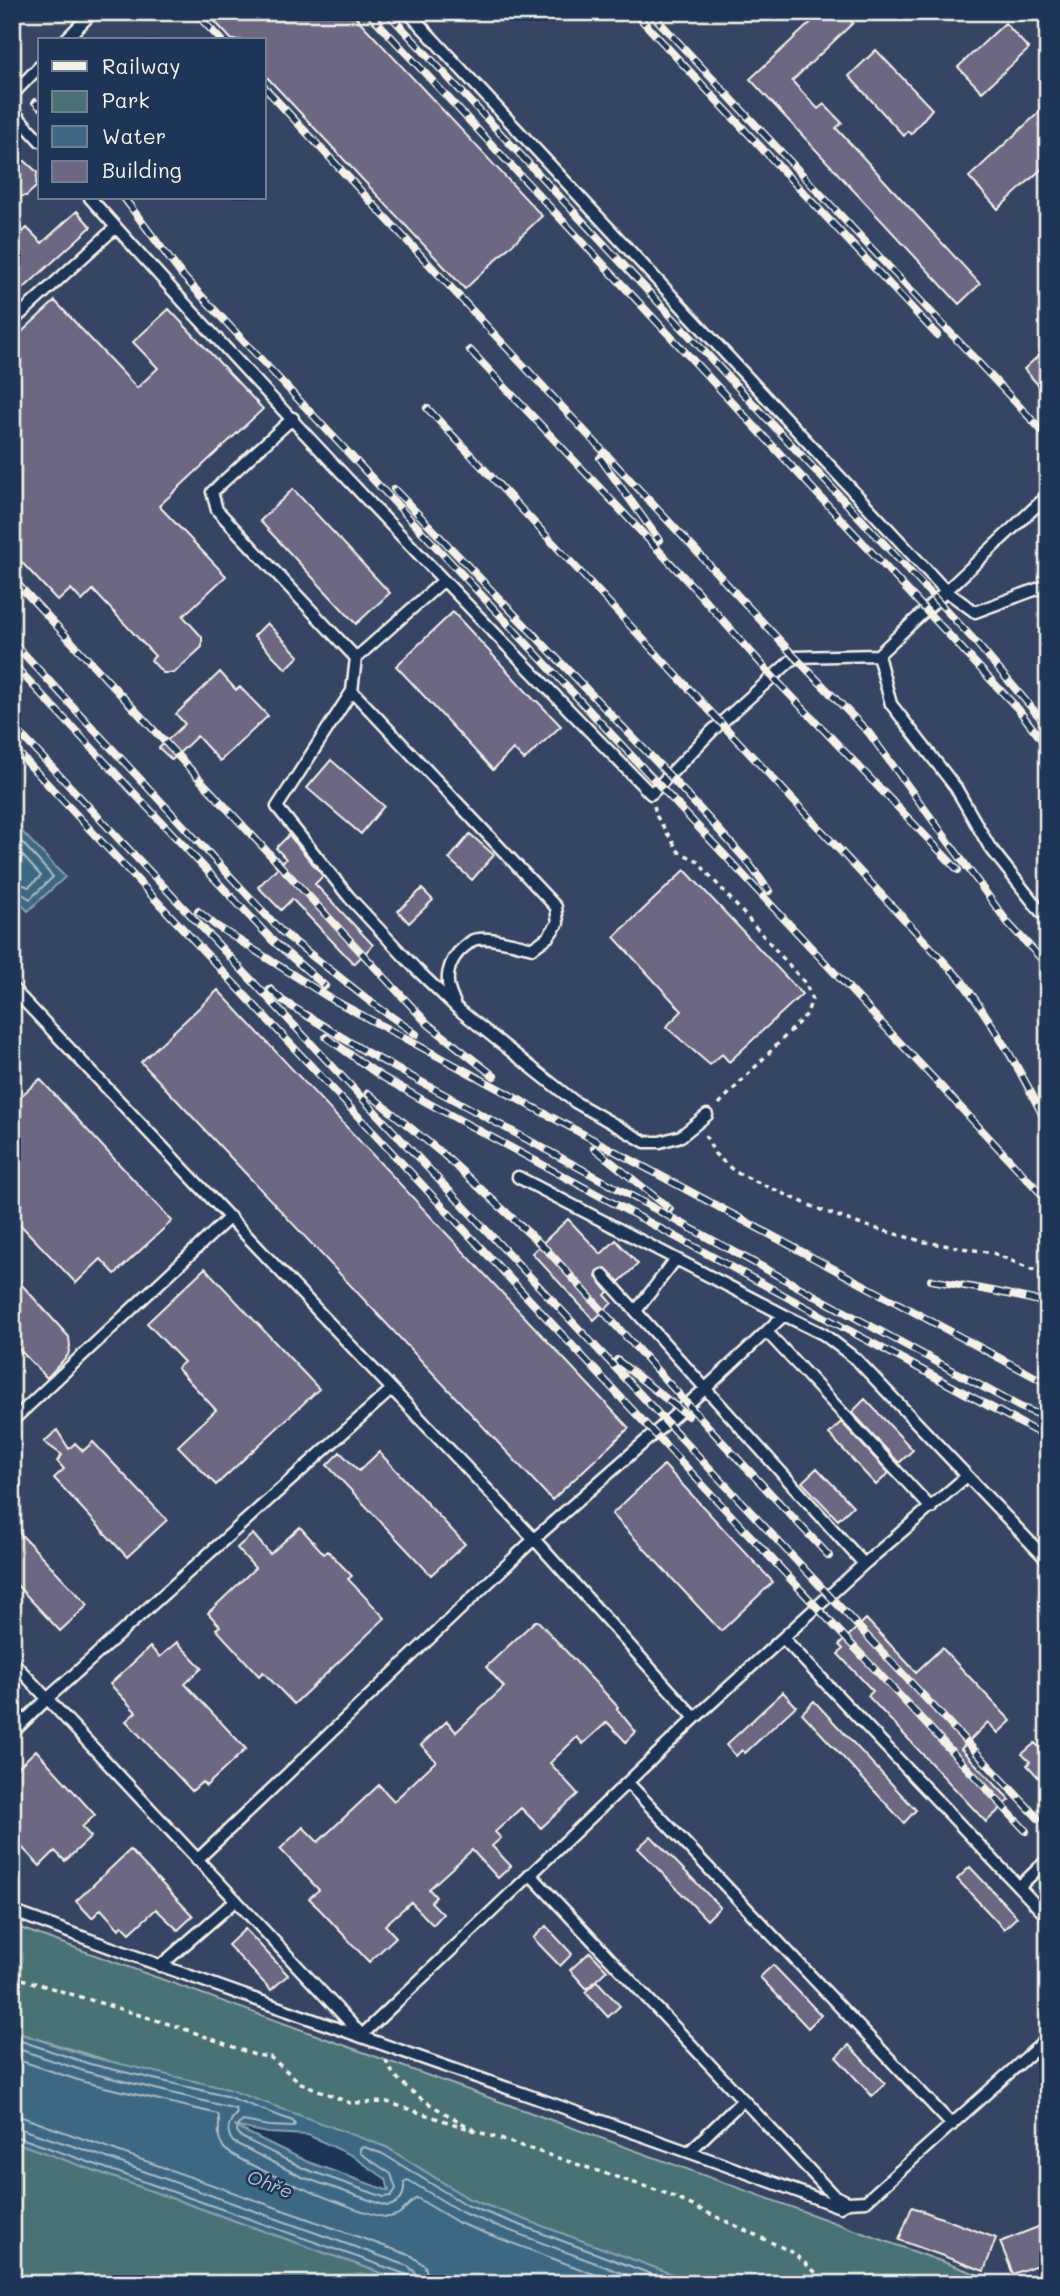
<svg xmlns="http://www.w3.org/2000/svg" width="1060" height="2296" viewBox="0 0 1060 2296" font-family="Mali,sans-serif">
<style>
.built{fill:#354464;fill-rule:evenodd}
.green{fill:#4a7276;stroke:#9fb2af;stroke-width:2}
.water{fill:#3e6884;stroke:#879fac;stroke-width:2;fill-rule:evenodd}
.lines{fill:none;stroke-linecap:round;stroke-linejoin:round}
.shore{stroke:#abbac0;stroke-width:2}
.building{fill:#6c6783;stroke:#f4f1e8;stroke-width:2}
.lane-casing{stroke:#f4f1e8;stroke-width:15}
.path{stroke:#f4f1e8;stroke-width:3.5;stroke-dasharray:5 5;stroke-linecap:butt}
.lane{stroke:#1d3557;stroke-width:10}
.rail-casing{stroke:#f4f1e8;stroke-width:8}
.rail{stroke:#1d3557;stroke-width:5;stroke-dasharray:16;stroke-linecap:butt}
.labels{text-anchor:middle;stroke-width:5;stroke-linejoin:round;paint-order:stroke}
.water-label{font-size:19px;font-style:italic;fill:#b4c1c5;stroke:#1d3557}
</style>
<rect width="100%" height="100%" fill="#1d3557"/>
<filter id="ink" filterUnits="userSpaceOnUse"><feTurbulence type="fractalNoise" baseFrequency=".0143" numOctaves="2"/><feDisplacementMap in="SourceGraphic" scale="14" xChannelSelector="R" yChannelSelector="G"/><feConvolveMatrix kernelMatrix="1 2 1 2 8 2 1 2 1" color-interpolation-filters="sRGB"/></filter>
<g filter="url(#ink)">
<path class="built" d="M12 12H1048V2270L1017 2284H1004L12 1925ZM40 40H264V198H40Z"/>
<path class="green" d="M12 1925 1004 2284H699L469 2199 386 2147 12 2031Z
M12 2141 412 2284H12Z"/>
<path class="water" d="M12 821 65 877 28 911 12 894Z
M12 2031 91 2057 228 2089 386 2147 469 2199 699 2284H412L12 2141ZM234 2126 268 2133 308 2135 351 2155 386 2179 389 2191 308 2162Z"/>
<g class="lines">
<path class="shore" d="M12 831 53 877 30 899 18 891 12 890
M12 844 41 876 29 887 12 881
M12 2038 90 2064 226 2096 293 2121 295 2125 292 2127 269 2126 243 2121 238 2125 237 2131 241 2137 305 2169 384 2197 391 2196 396 2189 391 2174 360 2153V2148L364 2147 383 2154 466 2205 678 2284
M12 2047 87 2072 236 2109 237 2113C228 2122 225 2131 233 2142L302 2177 387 2206C401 2204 405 2195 404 2182L408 2180 463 2213 651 2284
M12 2058 84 2082 218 2114C222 2125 214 2136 224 2148 237 2163 367 2217 387 2217 403 2217 406 2204 417 2198L459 2223 620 2284
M12 2116 22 2117 412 2256 425 2266 430 2284
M12 2126 82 2149 408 2266 417 2274 419 2284
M12 2135 405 2274 410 2278V2284"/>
</g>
<path class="building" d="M206 12H351L542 216 465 289 264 74V40H232Z
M822 12H844L853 23 792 81 818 109 824 104 842 123 836 128 980 284 959 304 750 79Z
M1005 23 1029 49 982 92 958 67Z
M876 50 932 109 911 134 908 131 904 136 849 76Z
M1048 104V163L998 209 969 177Z
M12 161H25L37 172 36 187 26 196 12 197Z
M77 211 91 227 12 299V242L27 228 42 243Z
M55 301 137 388 158 368 133 342 169 309 263 409 159 506 226 576 183 616 202 637V647L174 673H163L151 660 155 656 93 590 82 601 71 589 58 601 12 552V341Z
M1048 347V396L1024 369Z
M293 489 390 593 356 624 260 521Z
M453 612 535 701H537L561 726 524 760 513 749 493 770 396 666Z
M267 623 299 656 286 669 254 636Z
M220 672 236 690 240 687 268 716 220 761 197 736 172 760 159 748 185 724 176 714Z
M331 760 384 806 361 834 307 788Z
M470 834 494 855 472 880 449 859Z
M289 835 323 876 315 884 373 945 354 964 292 899 281 910 258 887 286 859 276 848Z
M685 870 802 994 729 1062 722 1054 710 1065 666 1027 682 1011 614 937Z
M422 889 433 900 409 923 398 911Z
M218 990 629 1428 552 1500 141 1062Z
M40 1079 172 1221 115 1274 101 1259 76 1283 12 1216V1104Z
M568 1219 601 1254 616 1240 638 1264 619 1282 606 1268 598 1270 596 1277 608 1292 605 1295 612 1303 594 1320 532 1253Z
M205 1268 319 1389 216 1485 178 1446 216 1410 177 1368 184 1362 147 1323Z
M12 1274 69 1337 70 1346 68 1355 47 1378 12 1342Z
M865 1399 913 1450 899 1463 852 1412Z
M841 1422 889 1473 876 1485 829 1434Z
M57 1430 69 1449 75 1443 83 1451 93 1442 167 1520 127 1557 54 1478 64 1469 57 1461 62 1455 44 1442Z
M340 1452 359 1471 379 1452 465 1544 431 1575 327 1465Z
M664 1465 773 1582 721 1631 612 1514Z
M817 1468 853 1506 838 1520 802 1482Z
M12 1525 88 1605 60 1631 12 1580Z
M300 1527 324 1554 328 1551 352 1576 348 1579 385 1618 294 1704 263 1672 259 1676 216 1629 220 1626 208 1613 255 1568 237 1548 240 1545 253 1534 270 1554Z
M866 1619 916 1672 942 1648 1011 1721 998 1733 988 1722 961 1749 1010 1800 986 1822 868 1696 873 1691 838 1654 843 1649 839 1645Z
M535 1621H538L618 1707 617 1709 636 1732 626 1742 607 1722 583 1744 577 1737 550 1763 578 1794 541 1828 521 1808 495 1832 501 1838 492 1846 511 1866 498 1878 472 1850 429 1889 436 1897 431 1902 443 1914 433 1925 411 1902 385 1925 396 1937 369 1962 309 1898 319 1890 280 1849 303 1827 318 1842 379 1785 394 1801 436 1761 421 1745 447 1721 456 1732 504 1687 486 1667Z
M177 1642 202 1668 185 1684 246 1749 206 1786 202 1782 192 1791 126 1721 136 1712 110 1684 150 1647 160 1657Z
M783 1692 796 1706 745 1753 742 1750 736 1756 726 1745Z
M814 1701 916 1810 904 1823 802 1713Z
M1035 1743 1048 1757V1771L1040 1779 1027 1765 1030 1762 1022 1754Z
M36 1750 95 1815 82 1827 91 1837 65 1861 55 1851 40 1866 12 1837V1773Z
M651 1836 720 1907 707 1920 638 1848Z
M130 1850 193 1916 178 1930 156 1909 130 1933 122 1925 119 1929 101 1909 92 1918 76 1901Z
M970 1867 1017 1917 1004 1929 957 1879Z
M546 1926 572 1954 560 1966 533 1938Z
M245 1929 288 1975 271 1990 228 1945Z
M590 1952 607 1970 587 1989 570 1970Z
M773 1965 821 2015 808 2028 760 1977Z
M597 1981 620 2006 608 2017 585 1992Z
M849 2045 885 2084 872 2096 836 2057Z
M912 2207 996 2238 984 2271 899 2240Z
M1048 2223V2261L1013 2274 1000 2242Z"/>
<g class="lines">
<g class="lane-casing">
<path id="lane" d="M408 12 946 591 975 612 1048 585
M65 40 93 12
M12 95 40 66
M12 110 40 141
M90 198C271 402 460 599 651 794L713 730 795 657 878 655 1048 495
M12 322 116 227
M293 418 212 492 217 510 356 658
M443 581 356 658 352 691 277 807 349 897 415 968 458 1009 575 1102 645 1142H660L681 1136 707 1115
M878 655 891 704 956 788 989 846 1041 912
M352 691 556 907 558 923 548 937 533 948C518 945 487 935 473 940 472 940 465 947 464 947 447 961 443 982 454 1001
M12 988 534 1539 695 1718
M518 1177 784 1315 823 1334 856 1359 1048 1561
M603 1275 864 1564
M636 1311 676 1259
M767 1332 931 1508
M12 1421 230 1217
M783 1638 1019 1887
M12 1661 359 2032
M12 1733 48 1698 392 1389
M629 1784 952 2125
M1048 1859 1019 1887 1048 1918
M197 1860 534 1539 706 1388 784 1315
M530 1874 833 2195 848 2202 866 2201 1048 2038
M12 1911C286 2014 565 2105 840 2207L848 2202
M160 1966 236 1900
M362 2035 695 1718 864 1564 967 1476
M690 2151 743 2100"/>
</g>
<path class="path" d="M654 806 657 817 679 852 696 860 806 984 812 1000 806 1015 716 1107
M705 1135 715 1154 735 1172 816 1208 859 1224 925 1242 993 1253 1048 1276
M12 1976 182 2028 255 2055 270 2057 301 2083 350 2103 387 2102 665 2193 792 2252 829 2284
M386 2060C395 2089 448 2114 474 2130"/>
<use href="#lane" class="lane"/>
<g class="rail-casing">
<path id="rail" d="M368 12 1018 709 1048 748
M387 12 973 639 1048 727
M634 12 937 335
M650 12 1048 437
M200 18 221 40
M264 87 795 657 869 733 1008 923 1048 966
M35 102 40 107
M124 198 181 274 1048 1201
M470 350 695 589 773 677 958 870
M427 408 962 981C996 1027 1023 1075 1048 1126
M600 458 659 540
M394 489 668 774 748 862 769 891
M12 578 428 1024 494 1076
M12 641 281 931 372 1003 416 1034
M12 663 273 941 325 986
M12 725 1038 1818
M12 746 1026 1831
M198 911 215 925 328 997 1048 1384
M270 989 283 1001 366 1052 1020 1407 1048 1418
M326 1037 379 1075 428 1103 1048 1438
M368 1093 444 1155 548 1251 725 1445 829 1556
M594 1148 670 1209
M931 1280 993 1291 1048 1303
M617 1360 688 1416"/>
</g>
<use href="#rail" class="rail"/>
</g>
</g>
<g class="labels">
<g class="water-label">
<text transform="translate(270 2184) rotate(21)" y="7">Ohře</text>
</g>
</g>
<rect width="1060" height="2296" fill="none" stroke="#1d3557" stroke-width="42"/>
<rect x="21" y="21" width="1018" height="2254" fill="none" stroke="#f4f1e8" stroke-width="2.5" filter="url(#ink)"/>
<rect x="38" y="38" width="228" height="161" fill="#1d3557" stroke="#738091" stroke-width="2"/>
<rect x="52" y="61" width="35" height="10" fill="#f4f1e8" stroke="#738091" stroke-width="2"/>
<text x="102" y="74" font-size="21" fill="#f4f1e8">Railway</text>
<rect x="52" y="91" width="35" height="21" fill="#4a7276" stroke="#738091" stroke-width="2"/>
<text x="102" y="108" font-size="21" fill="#f4f1e8">Park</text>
<rect x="52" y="126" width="35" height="21" fill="#3e6884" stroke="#738091" stroke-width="2"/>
<text x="102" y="144" font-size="21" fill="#f4f1e8">Water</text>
<rect x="52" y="161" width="35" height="21" fill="#6c6783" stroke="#738091" stroke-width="2"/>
<text x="102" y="178" font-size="21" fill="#f4f1e8">Building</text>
</svg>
